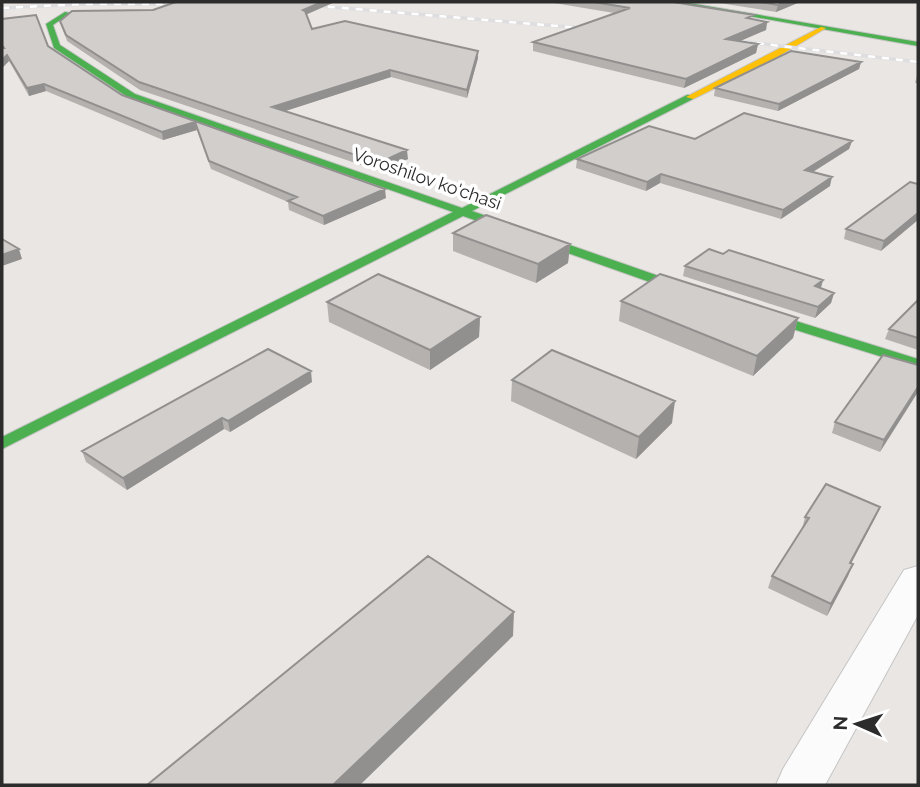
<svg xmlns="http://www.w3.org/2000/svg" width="920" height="787" viewBox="0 0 920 787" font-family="Raleway,sans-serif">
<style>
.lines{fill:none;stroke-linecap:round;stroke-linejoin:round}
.street-casing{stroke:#c6c5c5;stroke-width:2}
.fast-casing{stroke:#c6c5c5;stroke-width:2}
.slow-casing{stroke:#c6c5c5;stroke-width:2}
.street{fill:#fcfbfb;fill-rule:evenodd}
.fast{fill:#4caf50;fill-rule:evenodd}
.slow{fill:#ffc107;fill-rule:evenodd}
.rail-casing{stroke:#dedee0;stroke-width:3.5}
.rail{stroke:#fff;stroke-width:2.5;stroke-dasharray:7;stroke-linecap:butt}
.wall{fill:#b4b1af}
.shaded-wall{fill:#92908f}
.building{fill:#d1cecc;stroke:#92908f;stroke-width:2}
.labels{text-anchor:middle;stroke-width:7;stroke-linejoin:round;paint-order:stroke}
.far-street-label{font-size:18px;fill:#2c2c2c;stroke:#fff}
</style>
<rect width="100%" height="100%" fill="#eae6e3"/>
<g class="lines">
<g class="street-casing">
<path id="street" d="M918 566V615L825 785H776L783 769 904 570Z"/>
</g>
<g class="fast-casing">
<path id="fast" d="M670 2H683L918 42V46Z
M65 12 70 13 53 25 60 45 135 94 462 208 687 95H693V99L472 211 722 298 918 359V368L712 304 463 216 2 449V437L453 212 129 98 54 48 46 24Z"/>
</g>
<g class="slow-casing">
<path id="slow" d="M821 27 826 28 774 59 693 99 686 97Z"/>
</g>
<use href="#street" class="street"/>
<use href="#fast" class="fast"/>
<use href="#slow" class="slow"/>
<g class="rail-casing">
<path id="rail" d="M272 2 593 29
M2 8 84 4H187
M729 40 918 62"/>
</g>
<use href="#rail" class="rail"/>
</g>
<path class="wall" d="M548 2H673L767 22 766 30 740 41 758 44 756 53 684 88 533 51V42L614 13Z
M713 2H800L776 12Z
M307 15 312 29 478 51V58L467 98 391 77 285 111 408 159 379 171 140 90 67 41 60 21Z
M2 19 48 46 122 95 386 198 324 225 289 210 288 202 211 169 197 130 163 140 46 91 29 96 9 61 2 68Z
M861 62 859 69 778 111 714 96 715 88Z
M918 72V83H915Z
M695 139 852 141 849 149 813 172 830 186 781 219 660 183 646 191 576 168 577 159Z
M918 184 881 251 844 239 846 229Z
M453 233 570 244 568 263 536 283 453 251Z
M723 254 823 280 821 288 834 293 831 303 815 318 683 276 685 266Z
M918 300V350L885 339 889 329Z
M621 301 798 318 793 338 753 376 619 321Z
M327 302 480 317 479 337 430 370 329 322Z
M918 365 880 452 832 433 835 422Z
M512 380 672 423 636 459 511 401Z
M312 382 230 432 224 429 127 490 86 462 82 451Z
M805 517 875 518 851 563 848 576 827 616 768 588 772 576 802 529Z"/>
<path class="shaded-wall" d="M322 2H335L303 16V10Z
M784 2H800L776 12 778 5Z
M767 22 766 30 724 48 726 39Z
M758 44 756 53 684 88 686 79Z
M478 51V58L467 98V90Z
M7 55 9 61 2 68V60Z
M861 62 859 69 778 111 779 104Z
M390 70 391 77 273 115 272 107Z
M44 84 46 91 29 96 27 88Z
M195 122 197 130 163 140 162 132Z
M852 141 849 149 803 178 805 170Z
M407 150 408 159 379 171V163Z
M661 174 660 183 646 191 647 182Z
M832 177 830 186 781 219 783 210Z
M385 189 386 198 324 225 323 216Z
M918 213V220L881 251 884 241Z
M570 244 568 263 536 283 538 264Z
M19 249 22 259 2 266V255Z
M823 280 820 290 815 286Z
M834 293 831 303 815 318 818 307Z
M480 317 479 337 430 370V350Z
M798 318 793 338 753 376 757 356Z
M311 371 312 382 230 432 228 421Z
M918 387V392L880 452 884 440Z
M675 401 672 423 636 459 639 437Z
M222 418 224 429 127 490 123 478Z
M880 507 875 518 845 575 850 563Z
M853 564 848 576 827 616 831 604Z
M514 612 513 636 360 785H333Z"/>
<path class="building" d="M176 2H322L303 10 305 11 312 29 345 21 478 51 467 90 390 70 272 107 407 150 379 163 139 82 66 35 60 21 72 11 153 10Z
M594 2H673L754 15 747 18 767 22 726 39 758 44 686 79 533 42 630 8Z
M761 2H784L778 5Z
M36 15 48 46 122 95 385 189 323 216 288 201 297 197 209 161 195 122 162 132 44 84 27 88 7 55 2 60V48H4L2 45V19Z
M791 51 861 62 779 104 715 88Z
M744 113 852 141 805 170 832 177 783 210 661 174 647 182 577 159 649 126 695 139Z
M910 182 918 184V213L884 241 846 229Z
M486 215 570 244 538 264 453 233Z
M2 239 19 249 2 255Z
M709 249 723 254 729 250 823 280 815 286 834 293 818 307 685 266Z
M378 274 480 317 430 350 327 302Z
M660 274 798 318 757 356 621 301Z
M918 300V338L889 329Z
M268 349 311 371 228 421 222 418 123 478 82 451Z
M552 350 675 401 639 437 512 380Z
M883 355 918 365V387L884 440 835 422Z
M826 484 880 507 850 563 853 564 831 604 772 576 809 518 805 517Z
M428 556 514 612 333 785H147Z"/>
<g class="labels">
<g class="far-street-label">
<text transform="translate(427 179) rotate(19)" y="6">Voroshilov ko'chasi</text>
</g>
</g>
<rect width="920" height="787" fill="none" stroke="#2c2c2c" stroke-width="7"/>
<g transform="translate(857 724) rotate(273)" stroke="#ffffff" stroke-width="5" paint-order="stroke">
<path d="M0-5L12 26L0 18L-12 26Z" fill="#2c2c2c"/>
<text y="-10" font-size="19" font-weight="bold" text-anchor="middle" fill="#2c2c2c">N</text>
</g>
</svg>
